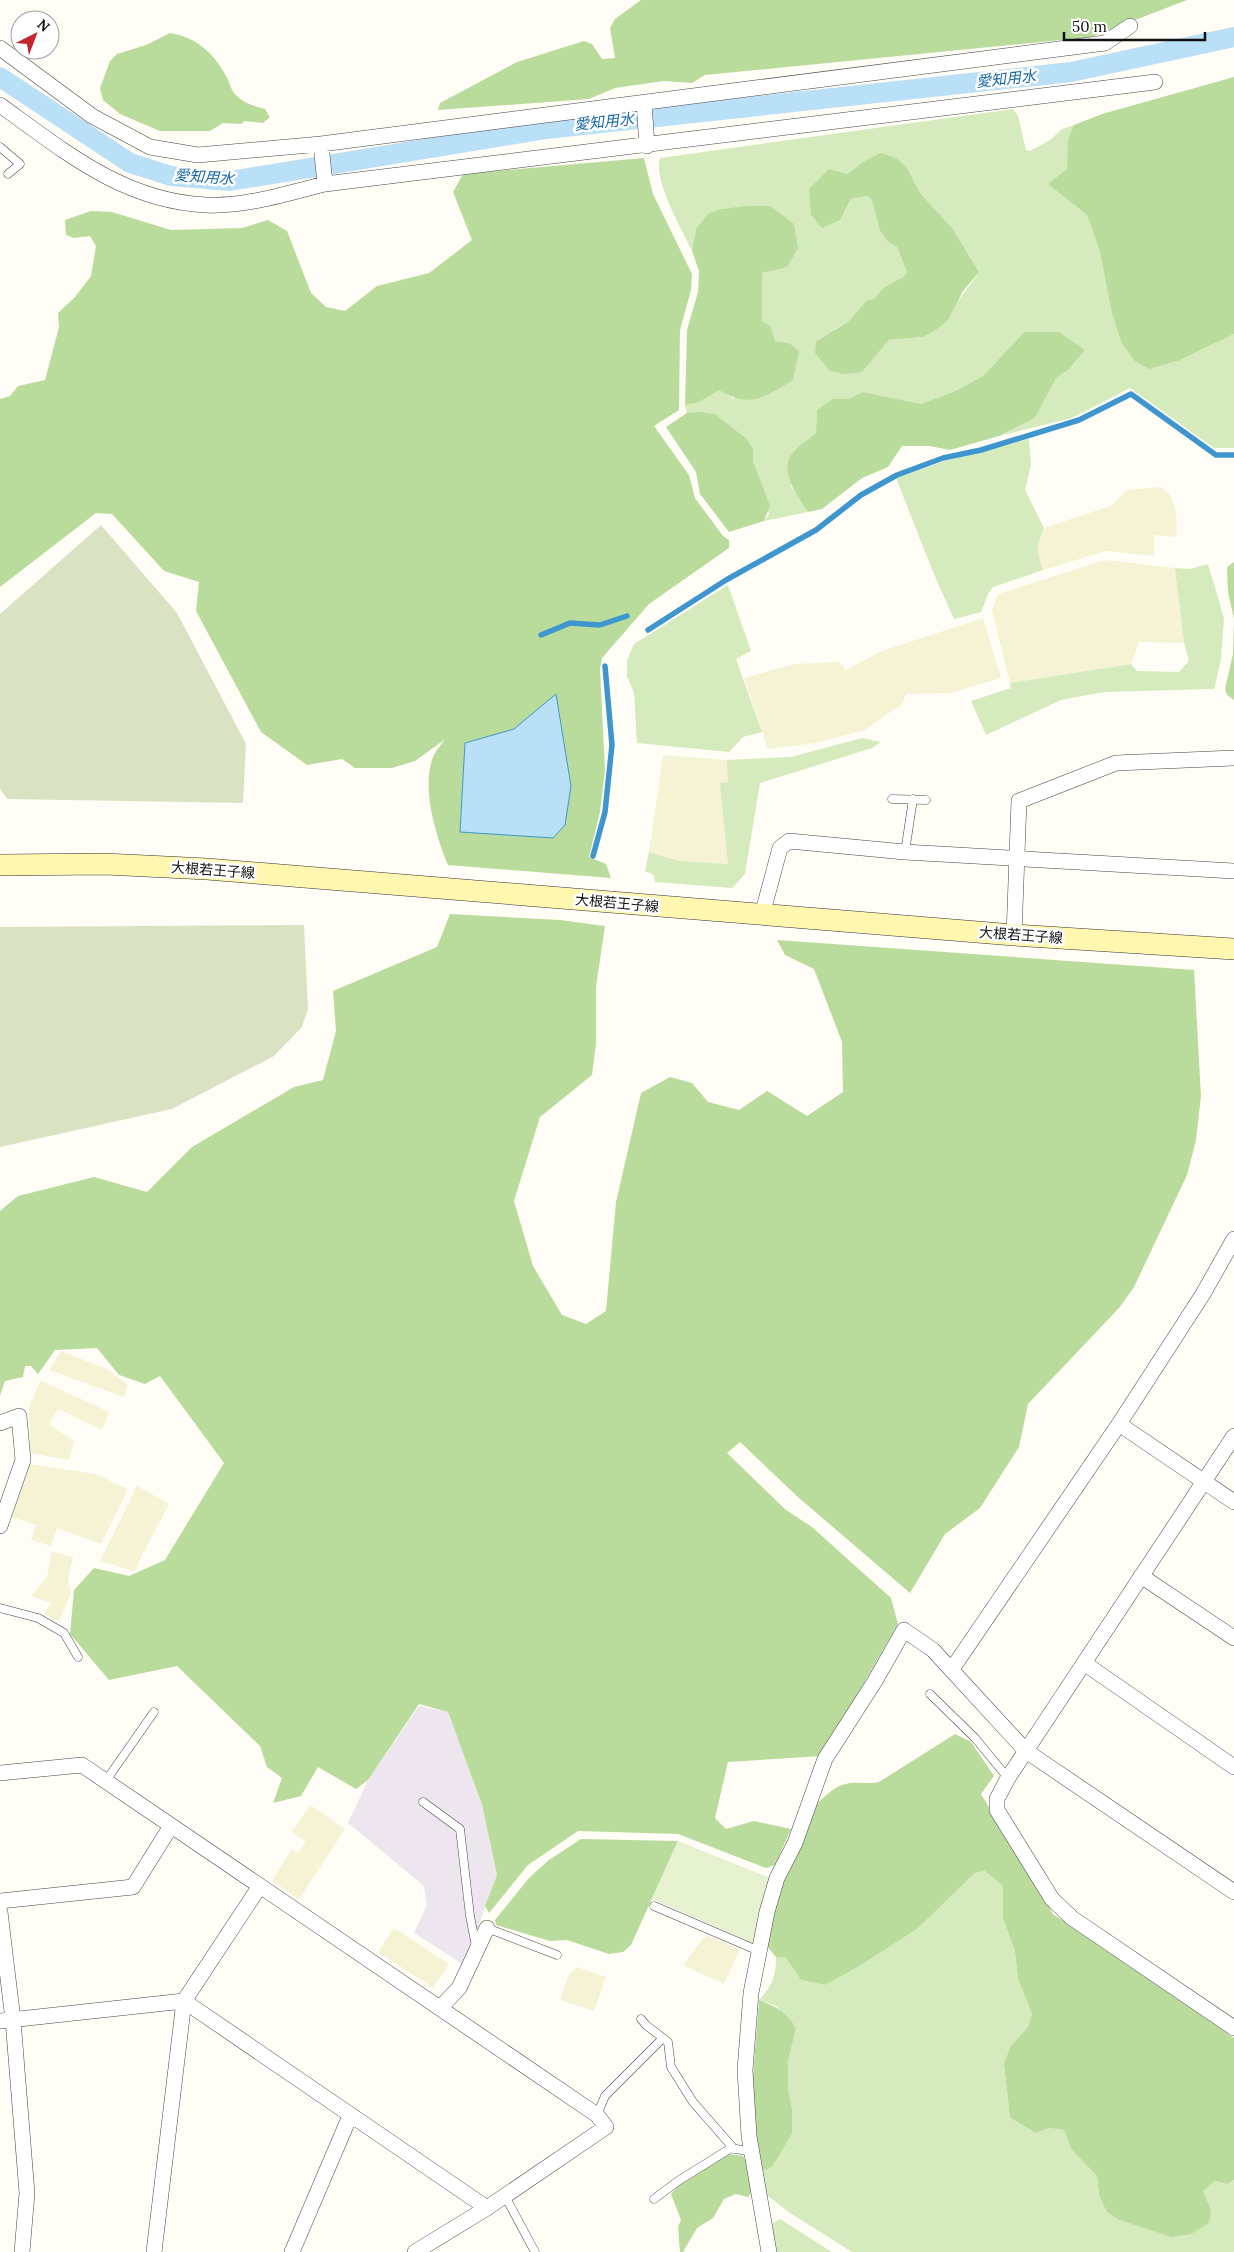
<svg xmlns="http://www.w3.org/2000/svg" width="1234" height="2252" viewBox="0 0 1234 2252" font-family="Lora,'Noto Sans JP',serif">
<style>
.industrial{fill:#eee6ef}
.farmland{fill:#f6f3d4}
.green{fill:#d5ebbd;fill-rule:evenodd}
.forest{fill:#b9dc9c;fill-rule:evenodd}
.cemetery{fill:#d9e3c4}
.pitch{fill:#e6f2cf}
.water{fill:#b9e0f7;stroke:#3f96cf}
.lines{fill:none;stroke-linecap:round;stroke-linejoin:round}
.stream{stroke:#3f96cf;stroke-width:5.5}
.canal{stroke:#b9e0f7;stroke-width:20}
.lane-casing{stroke:#444;stroke-width:9}
.street-casing{stroke:#444;stroke-width:16}
.secondary-casing{stroke:#333;stroke-width:22}
.lane{stroke:#fff;stroke-width:8}
.street{stroke:#fff;stroke-width:15}
.secondary{stroke:#fff6b0;stroke-width:21}
.labels{text-anchor:middle;stroke-width:5;stroke-linejoin:round;paint-order:stroke}
.street-label{font-size:14px;fill:#111;stroke:#fff}
.water-label{font-size:15px;font-style:italic;fill:#1768a6;stroke:#fff}
</style>
<rect width="100%" height="100%" fill="#fffdf5"/>
<path class="industrial" d="M419 1706 448 1712 482 1806 497 1875 464 1965 414 1933 427 1905 424 1886 348 1823 368 1780Z"/>
<path class="farmland" d="M1161 487 1170 495 1176 511 1177 537 1154 535V556L1106 551 1043 570 1037 554V542L1044 528 1113 505 1126 490Z
M1105 560 1175 568 1184 643 1139 642 1131 664 1010 683 992 610 998 594Z
M983 618 1001 678 951 693 906 694 902 704 865 730 815 743 768 749 744 678 795 664 838 662 843 665 845 671 879 652Z
M663 755 727 760 729 783 721 784 728 864 679 861 649 852Z
M61 1351 109 1370 128 1385 124 1397 49 1370Z
M42 1381 109 1412 102 1430 58 1409 49 1424 74 1441 69 1460 30 1453 29 1408 39 1383Z
M30 1464 95 1474 128 1489 101 1544 57 1528 51 1546 31 1540 36 1525 8 1516 25 1468Z
M137 1486 169 1504 134 1571 100 1561Z
M52 1551 73 1557 68 1579 71 1593 59 1621 44 1614 51 1603 31 1596 47 1577Z
M310 1805 345 1829 299 1899 272 1881 292 1849 298 1853 306 1842 292 1832Z
M394 1928 449 1964 433 1988 378 1952Z
M706 1935 740 1949 724 1984 683 1965Z
M577 1967 606 1977 594 2011 560 2000 569 1974Z"/>
<path class="green" d="M1013 109 1018 116 1026 150 1030 151 1050 140 1062 129 1074 125C1064 151 1068 176 1072 203L1087 215 1100 252 1111 310 1180 360 1234 334V448H1214L1130 388 1072 418 999 436 1035 418 1056 378 1068 370 1024 332 983 376 953 392 921 404 863 392 848 399H832L817 410 816 433 794 450 791 486 808 512 764 521 769 514 753 461V448L746 438 715 414 687 413 685 405 697 403 719 389 734 399 789 343 775 341 771 326 762 321V273L778 268 770 206 721 209 696 229 692 251C682 229 653 181 660 158ZM907 168 921 194 953 229 979 272 958 301 923 337 889 340 862 372 833 330 850 320 866 301 874 299 883 288 903 277 907 272 897 247 887 241 880 231 872 200 867 196 851 199 844 213 829 169 848 174Z
M1029 439 1031 465 1025 490 1044 528C1036 545 1037 554 1043 570L993 587 988 594 981 612 954 619 933 572 896 478 945 461Z
M1208 564 1224 618 1221 660 1214 689 1104 692 1061 700 986 735 971 701 1011 688 1010 683 1131 664 1137 671 1179 672 1189 661 1184 643 1175 568 1190 569Z
M728 585 751 651 736 659 762 732 743 737 729 752 637 743 634 693 627 676V660L634 644Z
M862 738 881 742 872 748 760 783 745 874 732 888 655 882 654 875 645 871 649 852 679 861 728 864 720 783 728 782 727 760 791 757Z
M985 1871 1003 1885V1918L1015 1952 1018 1979 1032 2014 1028 2027 1010 2047 1004 2064 1010 2118 1036 2133 1049 2128 1064 2130 1071 2149 1097 2176 1099 2195 1119 2220 1171 2237 1211 2209 1203 2191 1215 2181 1227 2184 1234 2180V2252H852L790 2213 763 2192 760 2166H773L792 2134V2108L788 2089V2062L796 2028 776 2006 759 2000C772 1986 776 1977 776 1957L786 1958 801 1980 825 1985 858 1967 917 1929 975 1873Z
M780 2219 832 2252H775L768 2226Z"/>
<path class="forest" d="M641 0H1187L1091 37 705 75 692 83 664 81 615 88 589 99 438 110 440 103 517 62 584 41 592 44 602 59 615 58 610 28 615 19Z
M170 33C196 37 214 53 226 76 230 82 231 92 237 96 245 104 255 106 265 109L270 117 263 123 245 121 241 124 223 123 210 131H160L120 114 103 100 100 88 110 61 117 54 146 45Z
M1234 77V334L1180 360 1149 369 1135 361 1122 344 1111 310 1100 252 1087 215 1048 184 1067 169 1068 139 1074 125 1102 114Z
M881 153 896 158 907 168 921 194 953 229 979 272 963 291 948 320 937 329 923 337 889 340 862 372 845 374 830 371 815 353 816 342 850 320 866 301 874 299 883 288 903 277 907 272 897 247 887 241 880 231 872 200 867 196 851 199 840 220 822 228 811 215 809 189 829 169 848 174 863 162Z
M644 158 653 194 692 274 691 290 680 330 679 410 654 426 689 475 695 498 723 536 729 540V548L649 604 602 658 600 669 605 770 600 812 589 857 606 864 611 878 448 865C436 836 421 788 433 757 435 751 441 746 444 740L415 761 392 768H355L342 759 307 765 261 732 196 611 199 582 164 571 112 514 96 513 0 587V399L10 396 18 386 45 380 59 327 58 313 75 297 91 276 96 246 90 236 74 238 66 235 65 220 91 211 112 212 171 230 242 228 268 220 287 231 311 293 326 307 345 311 377 286 429 273 472 240 453 192 463 174ZM557 694 460 832 465 743 514 729Z
M748 206H770L794 224 798 248 787 267 762 273V321L771 326 775 341 789 343 799 351 793 380C765 397 750 409 719 390L697 403 685 405 687 330 698 292 699 271 692 251 696 229 708 214 721 209Z
M1024 332H1059L1085 350 1068 370 1056 378 1035 418 999 436 950 450 929 446H902L888 467 862 478 822 509 808 512C797 495 777 470 794 451 800 444 809 439 816 433L817 410 832 399H848L863 392 921 404 953 392 983 376Z
M700 412 715 414 746 438 753 448V461L770 506 764 521 729 532 700 494 696 472 666 427 687 413Z
M1234 562V700L1227 695 1225 689 1233 654 1234 619 1228 592 1227 567Z
M450 914 560 920 605 926 596 987V1043L592 1075 540 1117 514 1201 533 1266 562 1315 586 1324 606 1311 616 1202 641 1093 670 1077 692 1083 708 1102 739 1110 767 1091 807 1116 843 1092 842 1042 814 969 785 955 777 940 1194 970 1201 1096 1196 1140 1187 1175 1134 1287 1119 1308 1028 1404 1019 1447 980 1508 945 1534 910 1593 799 1498 740 1442 727 1453 786 1510 812 1527 891 1598 898 1624 822 1756 728 1762 715 1818 726 1829 754 1821 791 1829 775 1865 766 1868 678 1834 578 1831 528 1865 489 1913 485 1906 497 1875 482 1805 448 1712 419 1704 368 1780 356 1789 318 1767 301 1796 273 1803 282 1778 267 1767 260 1746 177 1666 109 1680 70 1634 74 1590 94 1568 129 1576 165 1560 224 1463 160 1376 145 1384 119 1375 97 1348 55 1350 38 1374 31 1366H25L23 1377 5 1381 0 1396V1211L18 1196 94 1177 147 1192 192 1147 294 1087 323 1080 336 1031 333 991 437 947Z
M955 1734 971 1742 994 1776 981 1794 1053 1914 1234 2038V2180L1227 2184 1215 2181 1203 2191 1211 2209 1209 2223 1191 2234 1171 2237 1119 2220 1107 2212 1099 2195 1097 2176 1071 2149 1064 2130 1049 2128 1036 2133 1010 2118 1004 2064 1010 2047 1028 2027 1032 2014 1018 1979 1015 1952 1003 1918V1886L985 1871 975 1873 917 1929 858 1967 825 1985 801 1980 786 1958 776 1957 766 1945C777 1901 788 1856 808 1816 813 1806 832 1788 842 1785 855 1780 866 1785 879 1782Z
M581 1839 678 1841 631 1945 623 1952 609 1954 567 1940 550 1941 496 1925 495 1920 529 1878 549 1860Z
M759 2000C775 2006 787 2012 796 2028L788 2062V2089L792 2108V2134L773 2166 766 2170 760 2166 752 2090Z
M729 2154 743 2156 746 2161 751 2193 748 2197 736 2194 724 2199 713 2218 697 2228 683 2252H680L678 2227 681 2220 671 2194 677 2187Z"/>
<path class="cemetery" d="M101 525 177 613 246 744 243 803 7 799 0 789V614Z
M304 925 308 1009 302 1027 274 1056 172 1109 0 1147V927Z"/>
<path class="pitch" d="M678 1841 770 1878 753 1943 652 1899Z"/>
<path class="water" d="M556 694 571 786 565 825 553 838 460 832 465 743 514 729Z"/>
<g class="lines">
<path class="stream" d="M648 630 726 580 816 530 861 495 897 475 943 458 981 450 1079 420 1131 394 1216 455H1234
M541 635 570 623 600 625 627 616
M593 856 605 812 612 745 605 666"/>
<path class="canal" d="M0 77 130 163 171 176 230 181 546 129 1071 72 1234 37"/>
<g class="lane-casing">
<path id="lane" d="M0 147 20 164 8 174
M892 799 926 800
M905 852 913 799
M0 1608 38 1618 64 1633 78 1657
M930 1694 975 1738 1008 1778
M105 1782 154 1712
M423 1802 460 1829 470 1916 476 1946
M654 1906 759 1951
M487 1928 557 1955
M641 2019 646 2025 668 2042 671 2067 693 2102 734 2149
M597 2115 605 2096 663 2038
M505 2196 535 2252
M654 2199 678 2181 731 2148 752 2152"/>
</g>
<g class="street-casing">
<path id="street" d="M0 48 92 116 150 147 198 155 321 144 1105 43 1130 26
M644 102 647 146
M0 105C64 151 123 201 206 205 246 207 287 193 325 184L1155 82
M321 144 325 184
M762 915 780 848 789 841 905 852 1234 871
M1014 935 1019 801 1116 763 1234 758
M0 1423 19 1416 23 1460 0 1526
M1119 1424 1234 1502
M1234 1436 1008 1778 997 1799V1810L1052 1899 1072 1918 1234 2028
M1141 1576 1234 1638
M1084 1663 1234 1767
M952 1669 1119 1424 1203 1294 1234 1239
M0 1773 82 1765 597 2115 606 2127 487 2208 415 2252
M0 1901 133 1887 171 1826
M0 1912 13 2020 27 2193 22 2252
M440 2008 459 1988 487 1928
M0 2021 184 2001 487 2208
M154 2252 184 2001 260 1886
M292 2252 350 2116
M769 2252 749 2136 745 2070 751 1993 767 1912 777 1878 795 1843 825 1759 875 1681 904 1630 933 1650 1026 1751 1234 1892"/>
</g>
<g class="secondary-casing">
<path id="secondary" d="M0 865 105 864 207 869 1014 935 1234 949"/>
</g>
<use href="#lane" class="lane"/>
<use href="#street" class="street"/>
<use href="#secondary" class="secondary"/>
</g>
<g class="labels">
<g class="street-label">
<text transform="translate(213 870) rotate(4)" y="5">大根若王子線</text>
<text transform="translate(617 903) rotate(5)" y="5">大根若王子線</text>
<text transform="translate(1021 935) rotate(4)" y="5">大根若王子線</text>
</g>
<g class="water-label">
<text transform="translate(1006 79) rotate(-6)" y="5">愛知用水</text>
<text transform="translate(604 122) rotate(-6)" y="5">愛知用水</text>
<text transform="translate(204 177) rotate(4)" y="5">愛知用水</text>
</g>
</g>
<g transform="translate(35 35) rotate(42)"><circle r="24" fill="#ffffff" stroke="#a0a0a0"/>
<path d="M0-4L9 19L0 12L-9 19Z" fill="#c4262e"/>
<text y="-8" font-size="14" font-weight="bold" text-anchor="middle" fill="#111111">N</text>
</g>
<path d="M1064 32v8h141v-8" fill="none" stroke="#111111" stroke-width="2.5"/>
<text x="1072" y="32" font-size="15" fill="#111111" stroke="#ffffff" stroke-width="4" paint-order="stroke">50 m</text>
</svg>
